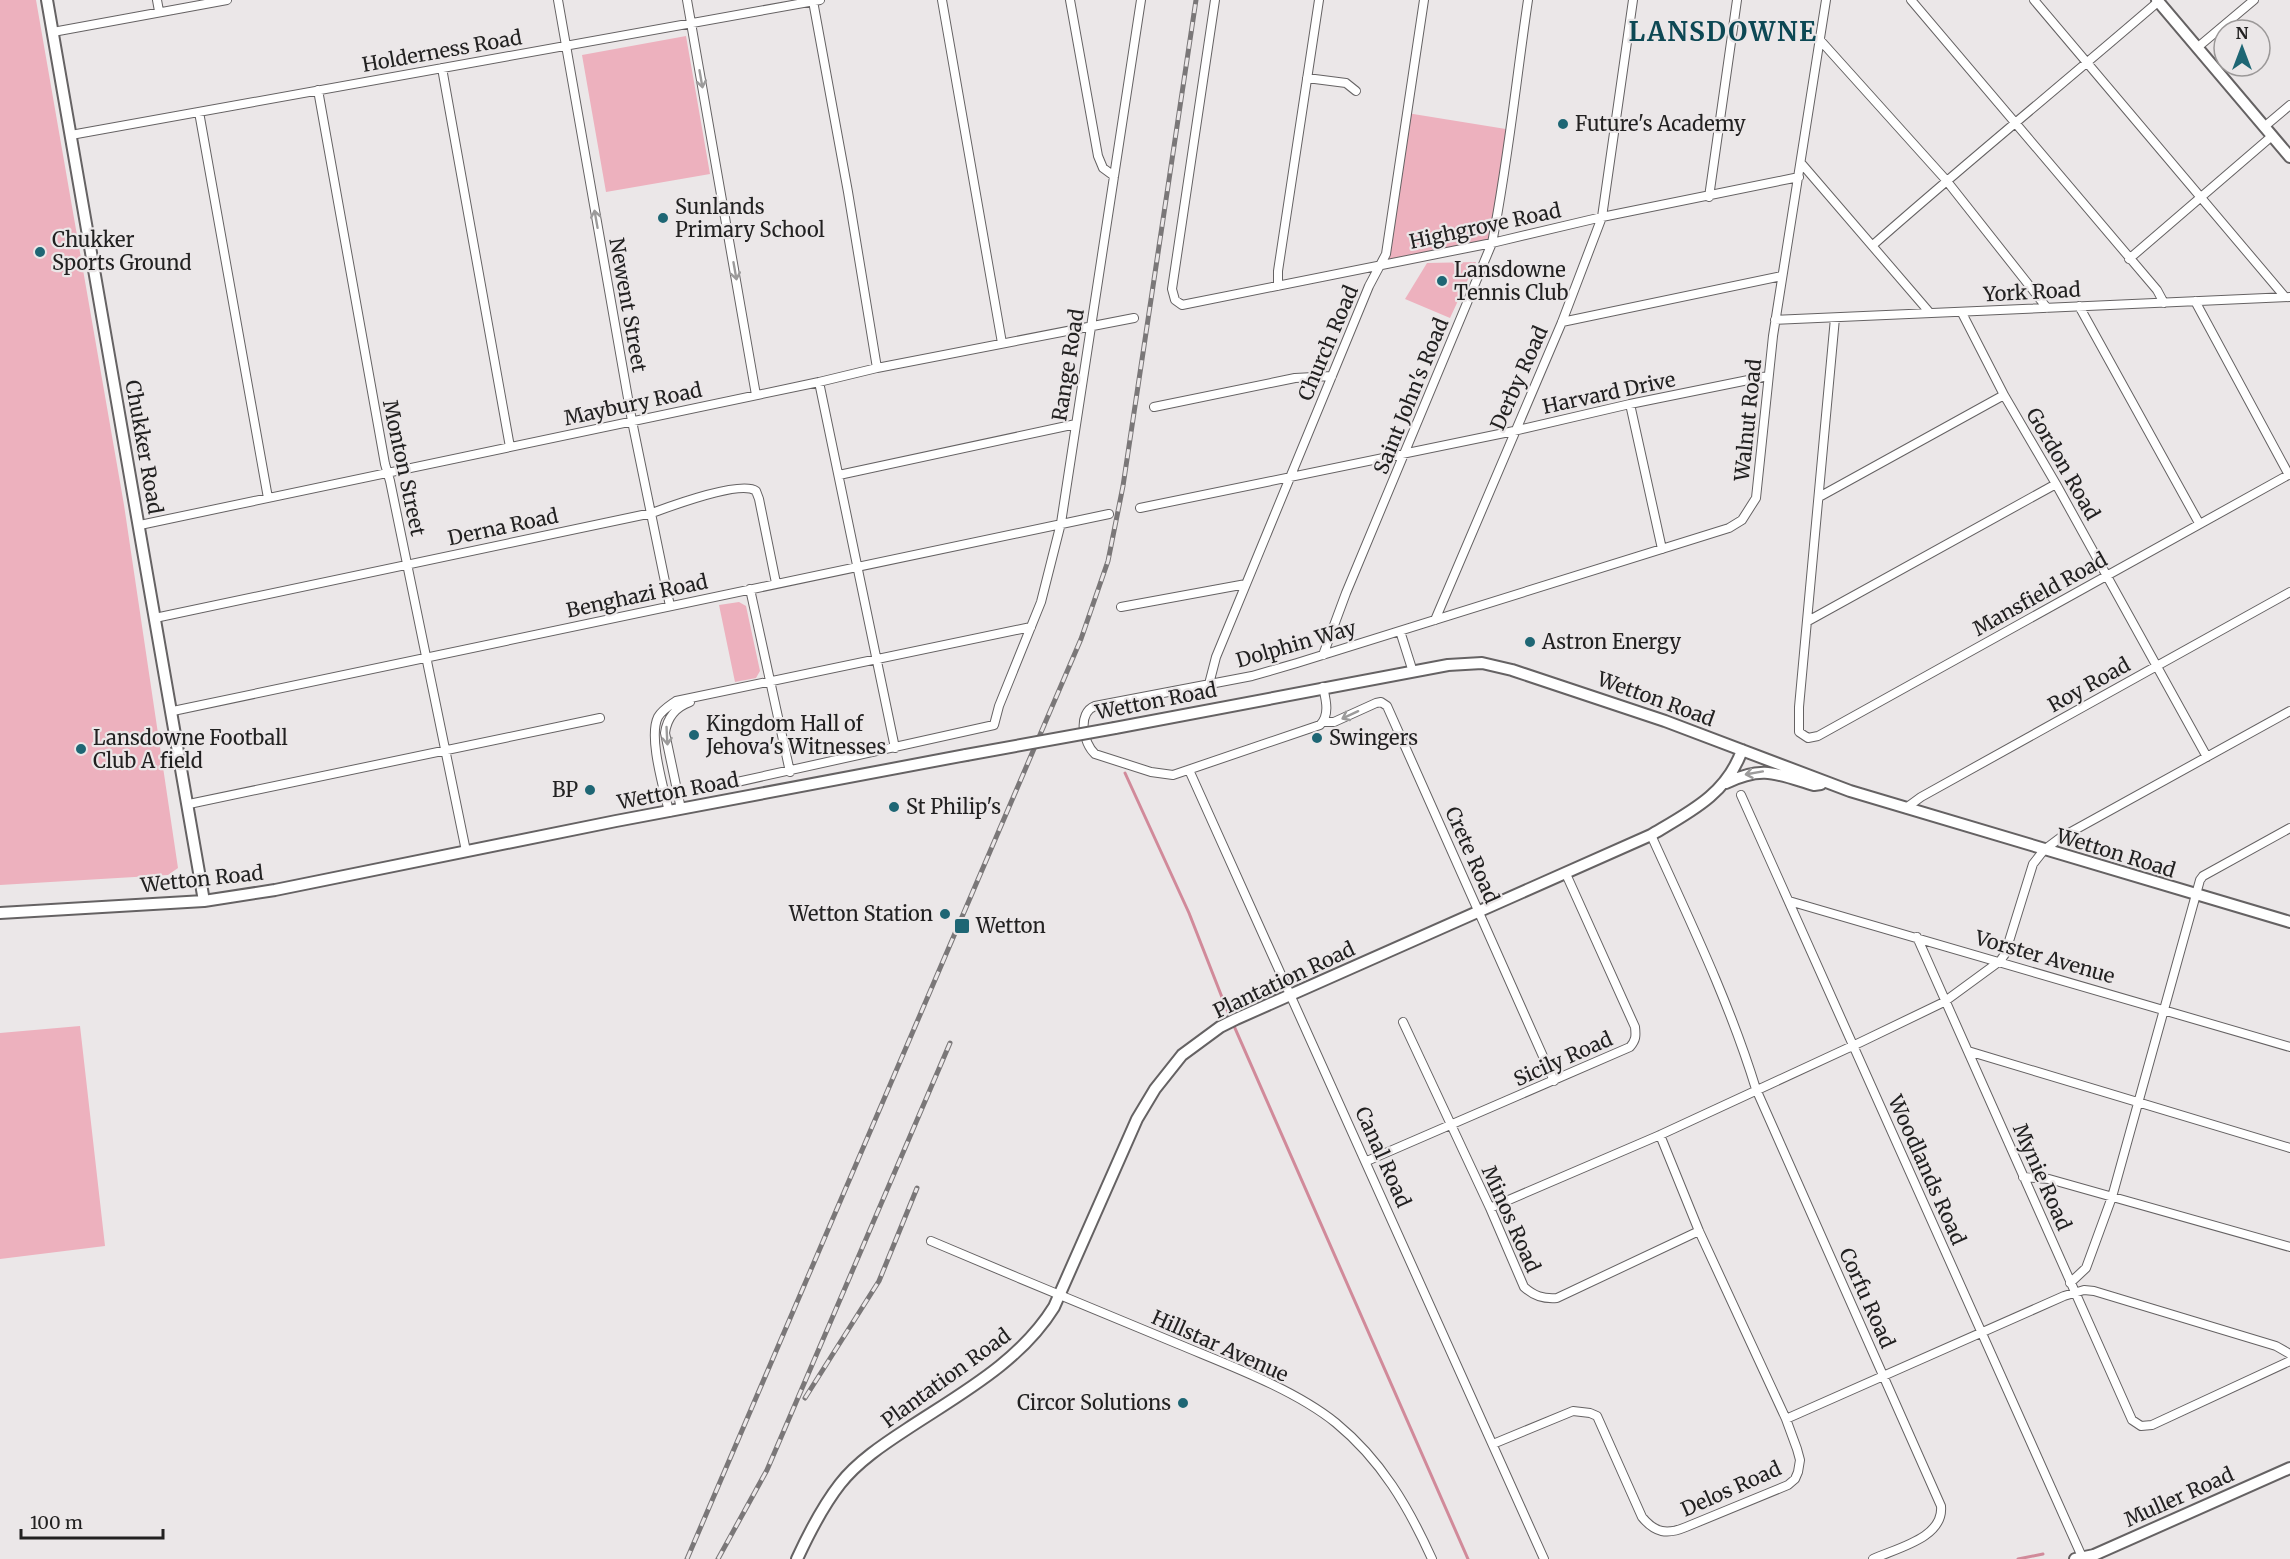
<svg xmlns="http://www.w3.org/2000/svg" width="2290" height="1559" viewBox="0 0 2290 1559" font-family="Merriweather,serif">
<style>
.green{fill:#edb1be}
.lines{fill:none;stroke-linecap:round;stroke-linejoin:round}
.stream{stroke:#d18a9a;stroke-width:3}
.street-casing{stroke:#656263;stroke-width:10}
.secondary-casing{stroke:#656263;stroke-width:14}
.street{stroke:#fff;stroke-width:8}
.secondary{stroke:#fff;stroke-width:10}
.rail-casing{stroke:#7a7778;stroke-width:5}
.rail{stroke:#ebe7e8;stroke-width:3;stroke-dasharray:9;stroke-linecap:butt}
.secondary-bridge-casing{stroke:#656263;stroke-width:14;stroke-linecap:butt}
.secondary-bridge{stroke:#fff;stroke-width:10}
.oneway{stroke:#9c9b9b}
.poi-dot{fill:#1e6674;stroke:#ebe7e8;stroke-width:2}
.labels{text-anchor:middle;stroke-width:4.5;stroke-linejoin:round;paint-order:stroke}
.street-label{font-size:20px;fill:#222121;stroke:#ebe7e8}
.poi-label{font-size:20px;fill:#222121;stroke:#ebe7e8;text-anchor:start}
.district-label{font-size:26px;font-weight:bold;letter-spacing:1.5px;fill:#0d4854;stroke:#ebe7e8}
</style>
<rect width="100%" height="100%" fill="#ebe7e8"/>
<path class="green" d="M0 0H36L124 505 178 868 168 875 0 885Z
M686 36 710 174 606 192 582 55Z
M1407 113 1512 130 1495 242 1382 264Z
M1476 262 1450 318 1405 299 1427 263Z
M739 602 746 606 760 671 756 678 735 682 719 605Z
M80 1026 105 1246 0 1259V1033Z"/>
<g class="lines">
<path class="stream" d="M1125 773 1189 913 1227 1010 1468 1559
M2018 1559 2043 1554"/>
<g class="street-casing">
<path id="street" d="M157 0 159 11
M558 0 632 421 670 606
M687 0 756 395
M942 0 1002 343
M1070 0 1098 156 1103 168 1114 176
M1215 0 1172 289 1175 300 1182 305 1492 243 1602 217 1799 177
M1911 0 2157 290 2164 303
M2034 0 2285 297
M813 1 848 192 877 368
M53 32 227 0
M1820 40 1946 180 2047 308
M2198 47 2254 0
M442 68 510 447
M1307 78 1346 83 1356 91
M318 90 385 464 390 481 466 851
M199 112 268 498
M2264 127 2290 105
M71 135 820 0
M1801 163 1930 313
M1709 197 1737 0
M1873 245C1967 162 2064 83 2159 1
M2129 259 2272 136
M1278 286V271L1319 0
M2195 301 2289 475
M2079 306 2199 523
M1962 313 2004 395 2056 484 2207 757
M1835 318 1799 707V732L1808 738 1818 736 2290 474
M1775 320 2290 297
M1562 322 1782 276
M819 382 895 748
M1630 404 1662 549
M1154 407 1295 378 1332 376
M839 475 1076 424
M1819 497 2004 395
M1140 508 1514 431 1630 404 1768 376
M140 525 819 382 877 368 1134 318
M750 589 790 772
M1121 607 1246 584
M155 618 652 513C671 506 741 480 756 491L759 499 776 583
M1435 620 1562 322 1602 217 1633 0
M1808 621 2056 484
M1400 631 1413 672
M1323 655 1346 593 1492 243C1508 163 1516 81 1528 0
M1209 684 1216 657 1369 286 1386 254 1424 0
M1323 687C1326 700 1330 715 1320 725L1173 775 1151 772 1095 754C1083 743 1077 713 1095 706L1252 676 1297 663 1729 528 1742 520 1756 498 1773 336 1826 0
M173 711 1109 514
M1324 722H1334L1376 703 1381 702 1387 706 1554 1081
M1189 770 1544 1559
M728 784 994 725 999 706 1041 602 1061 523 1141 0
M1741 795 2083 1559
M189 804 600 718
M1906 808 1921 797 2290 592
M681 809 665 733C667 718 676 707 690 702
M669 812C664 789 648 737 658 717 662 710 669 706 676 701L1031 627
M1651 835C1689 919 1729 1001 1756 1089L1941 1506C1944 1538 1897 1548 1873 1559
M1789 901 2290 1047
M1917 937 2132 1420 2141 1426 2152 1425 2290 1361
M1403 1022 1490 1208 1524 1287C1534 1296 1543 1299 1557 1298L1699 1231
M1968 1051 2290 1148
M1367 1161 1630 1047C1636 1040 1636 1036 1635 1027L1566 874
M2023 1177 2049 1179 2290 1247
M1490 1208 1660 1135 1861 1042 1944 1002 2000 961 2005 954 2033 864 2044 850 2060 838 2290 711
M931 1241C1013 1276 1096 1310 1178 1344 1228 1365 1294 1389 1336 1423 1381 1460 1408 1506 1432 1559
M2070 1283 2086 1268 2112 1197 2200 880 2203 876 2290 828
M1786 1419 2064 1296 2084 1290 2094 1291 2276 1346 2290 1354
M1493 1444 1573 1411 1590 1413 1597 1416 1642 1517C1655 1533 1667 1535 1686 1527L1788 1485 1795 1479 1798 1472 1800 1460 1797 1449 1786 1419 1699 1231 1660 1135"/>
</g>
<g class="secondary-casing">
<path id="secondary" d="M47 0 204 901
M2157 0 2290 157
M1115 728 1448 665 1482 663 1512 670 1665 721 1850 791 2290 922
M1726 783C1763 765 1777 774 1814 785L1821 784
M0 913 204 901 275 890 616 821 966 755
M797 1559C809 1533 822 1507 840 1484 857 1462 884 1444 907 1429 960 1394 1020 1362 1054 1307L1137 1119 1155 1089 1182 1055 1220 1027 1236 1019 1651 835C1690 812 1727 794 1742 750
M2075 1559 2094 1555 2290 1468"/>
</g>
<use href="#street" class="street"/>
<use href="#secondary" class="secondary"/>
<g class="rail-casing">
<path id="rail" d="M805 1398 879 1281 917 1188
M687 1559 1081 639 1108 561 1123 486 1196 0
M718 1559 767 1470 950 1043"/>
</g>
<use href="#rail" class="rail"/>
<g class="secondary-bridge-casing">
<path id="secondary-bridge" d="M966 755 1115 728"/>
</g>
<use href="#secondary-bridge" class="secondary-bridge"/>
</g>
<defs><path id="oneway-shaft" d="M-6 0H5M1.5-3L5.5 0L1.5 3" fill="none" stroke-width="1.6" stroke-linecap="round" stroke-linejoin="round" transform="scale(1.5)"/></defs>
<g class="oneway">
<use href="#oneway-shaft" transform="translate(701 79) rotate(80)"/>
<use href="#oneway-shaft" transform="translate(596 219) rotate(-100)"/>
<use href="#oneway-shaft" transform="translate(735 271) rotate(80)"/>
<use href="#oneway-shaft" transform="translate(1350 715) rotate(155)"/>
<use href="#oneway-shaft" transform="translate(667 736) rotate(87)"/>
<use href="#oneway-shaft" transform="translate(1754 773) rotate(170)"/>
</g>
<g class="poi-dot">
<circle cx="1563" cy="124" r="6"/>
<circle cx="663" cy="218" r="6"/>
<circle cx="40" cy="252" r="6"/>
<circle cx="1442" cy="281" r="6"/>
<circle cx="1530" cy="642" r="6"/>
<circle cx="694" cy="735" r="6"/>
<circle cx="1317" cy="738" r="6"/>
<circle cx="81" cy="749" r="6"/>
<circle cx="590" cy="790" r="6"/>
<circle cx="894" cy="807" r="6"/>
<circle cx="945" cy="914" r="6"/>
<rect x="954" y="918" width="16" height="16" rx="3"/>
<circle cx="1183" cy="1403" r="6"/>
</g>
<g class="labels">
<g class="street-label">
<text transform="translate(442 51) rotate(-10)" y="7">Holderness Road</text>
<text transform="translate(1485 226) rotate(-12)" y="7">Highgrove Road</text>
<text transform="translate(2032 292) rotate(-3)" y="7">York Road</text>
<text transform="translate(628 305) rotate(80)" y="7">Newent Street</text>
<text transform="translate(1328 343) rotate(-67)" y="7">Church Road</text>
<text transform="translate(1068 365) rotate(-81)" y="7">Range Road</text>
<text transform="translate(1519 378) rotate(-66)" y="7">Derby Road</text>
<text transform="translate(1609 393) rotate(-12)" y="7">Harvard Drive</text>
<text transform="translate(1411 396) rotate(-68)" y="7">Saint John's Road</text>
<text transform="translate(633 404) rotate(-12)" y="7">Maybury Road</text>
<text transform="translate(1748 420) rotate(-84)" y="7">Walnut Road</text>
<text transform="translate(144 447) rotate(80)" y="7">Chukker Road</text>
<text transform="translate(2063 464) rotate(60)" y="7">Gordon Road</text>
<text transform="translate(404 468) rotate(78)" y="7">Monton Street</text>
<text transform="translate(503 527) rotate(-12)" y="7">Derna Road</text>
<text transform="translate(2040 594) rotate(-29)" y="7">Mansfield Road</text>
<text transform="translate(637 596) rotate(-12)" y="7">Benghazi Road</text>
<text transform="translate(1296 644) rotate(-16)" y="7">Dolphin Way</text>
<text transform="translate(2089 685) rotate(-29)" y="7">Roy Road</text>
<text transform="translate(1656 699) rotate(20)" y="7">Wetton Road</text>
<text transform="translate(1156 701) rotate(-11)" y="7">Wetton Road</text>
<text transform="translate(678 791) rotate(-11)" y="7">Wetton Road</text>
<text transform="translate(2116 853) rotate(17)" y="7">Wetton Road</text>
<text transform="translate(1472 855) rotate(66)" y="7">Crete Road</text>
<text transform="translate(202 879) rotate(-6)" y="7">Wetton Road</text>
<text transform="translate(2045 957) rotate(16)" y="7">Vorster Avenue</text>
<text transform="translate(1284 980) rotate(-25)" y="7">Plantation Road</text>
<text transform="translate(1563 1059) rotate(-24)" y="7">Sicily Road</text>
<text transform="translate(1383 1157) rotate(66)" y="7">Canal Road</text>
<text transform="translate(1927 1170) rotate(66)" y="7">Woodlands Road</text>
<text transform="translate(2042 1177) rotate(66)" y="7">Mynie Road</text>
<text transform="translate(1511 1219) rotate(66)" y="7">Minos Road</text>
<text transform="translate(1867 1298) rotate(66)" y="7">Corfu Road</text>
<text transform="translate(1220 1346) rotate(24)" y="7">Hillstar Avenue</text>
<text transform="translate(946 1378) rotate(-36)" y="7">Plantation Road</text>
<text transform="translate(1731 1489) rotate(-24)" y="7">Delos Road</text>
<text transform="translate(2179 1497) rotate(-24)" y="7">Muller Road</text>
</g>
<g class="poi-label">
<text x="1575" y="131">Future's Academy</text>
<text x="675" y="214">Sunlands<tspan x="675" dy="23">Primary School</tspan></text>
<text x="52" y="247">Chukker<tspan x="52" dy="23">Sports Ground</tspan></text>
<text x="1454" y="277">Lansdowne<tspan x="1454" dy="23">Tennis Club</tspan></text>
<text x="1542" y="649">Astron Energy</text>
<text x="706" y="731">Kingdom Hall of<tspan x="706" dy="23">Jehova's Witnesses</tspan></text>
<text x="93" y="745">Lansdowne Football<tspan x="93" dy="23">Club A field</tspan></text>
<text x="1329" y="745">Swingers</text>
<text x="578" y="797" text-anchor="end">BP</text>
<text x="906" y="814">St Philip's</text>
<text x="933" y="921" text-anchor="end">Wetton Station</text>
<text x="976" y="933">Wetton</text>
<text x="1171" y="1410" text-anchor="end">Circor Solutions</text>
</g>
<g class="district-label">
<text x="1723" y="41">LANSDOWNE</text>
</g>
</g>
<g transform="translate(2242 48)"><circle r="28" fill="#ebe7e8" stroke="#9b9898" stroke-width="1.5"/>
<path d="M0-4.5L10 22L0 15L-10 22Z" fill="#1e6674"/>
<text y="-9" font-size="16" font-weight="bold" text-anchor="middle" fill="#222121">N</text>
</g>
<path d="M21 1529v9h142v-9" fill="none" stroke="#222121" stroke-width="3"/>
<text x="30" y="1529" font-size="18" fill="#222121" stroke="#ebe7e8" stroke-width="4.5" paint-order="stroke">100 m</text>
</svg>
